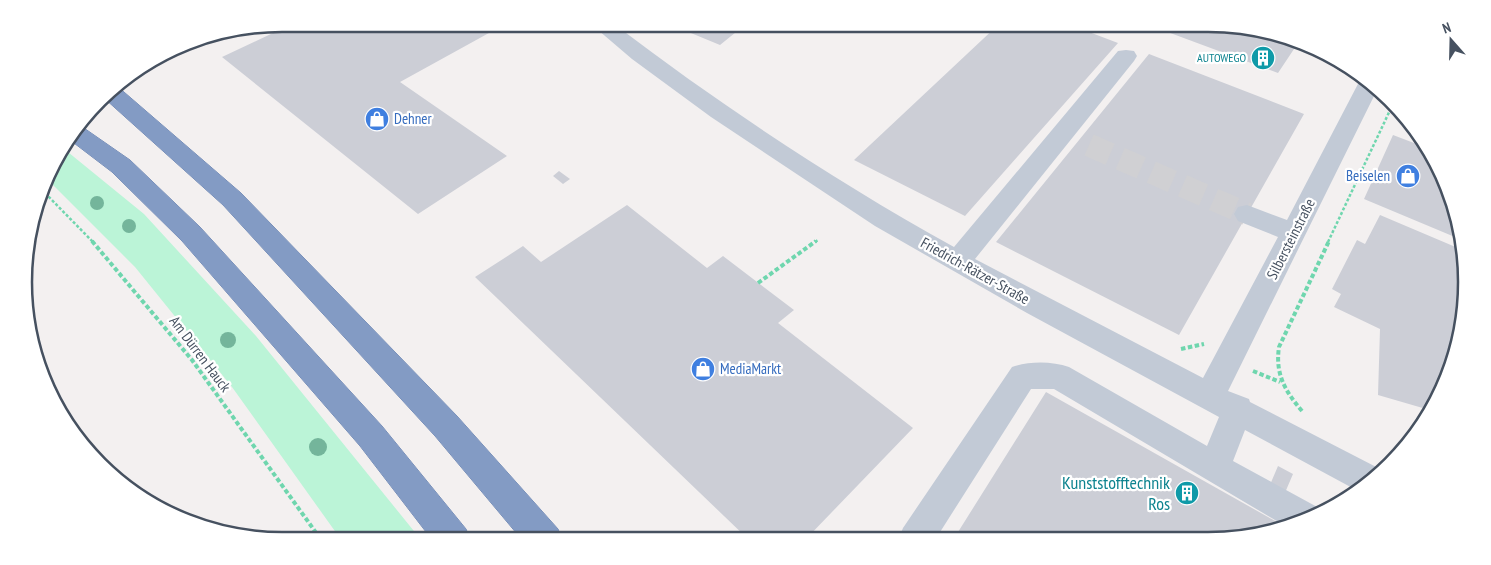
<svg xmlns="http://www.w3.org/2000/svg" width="1491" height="565" viewBox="0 0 1491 565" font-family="'PT Sans Narrow',sans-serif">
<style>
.green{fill:#bbf4d7}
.building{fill:#ccced6}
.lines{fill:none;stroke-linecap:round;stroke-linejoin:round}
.minor-tunnel{stroke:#d0d0d3;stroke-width:23;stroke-dasharray:23 11;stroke-linecap:butt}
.highway-casing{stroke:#6e86b0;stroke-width:1}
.path-far1{stroke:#6fd6ae;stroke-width:2.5;stroke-dasharray:3 2;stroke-linecap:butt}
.path{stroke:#6fd6ae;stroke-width:4;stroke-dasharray:4.5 2.5;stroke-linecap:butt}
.minor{fill:#c2cad6;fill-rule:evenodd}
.highway{fill:#839bc4;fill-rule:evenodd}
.tree{fill:#74b59b}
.labels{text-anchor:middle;stroke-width:4.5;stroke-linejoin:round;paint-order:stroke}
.far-culture-label{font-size:12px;fill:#0d838f;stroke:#fff;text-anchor:end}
.shop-label{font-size:15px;fill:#366cbe;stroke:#fff;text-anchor:start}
.street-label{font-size:15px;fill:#465160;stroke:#fff}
.near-culture-label{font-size:18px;fill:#0d838f;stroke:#fff;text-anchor:end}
.rim{fill:none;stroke:#465160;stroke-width:2.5}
</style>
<rect width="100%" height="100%" fill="#f3f0f0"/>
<path class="green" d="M63 148 144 214 256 336 422 541H342L232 387 135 267 49 181 58 153Z"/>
<path class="building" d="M292 24H491L498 28 400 82 507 156 418 214 222 57Z
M669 24H746L720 45Z
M999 24H1068L1118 43 965 216 854 160Z
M1146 24H1208L1276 33 1298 43 1278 73Z
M1149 54 1304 114 1179 335 996 242Z
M1393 135 1414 143 1417 135 1433 153 1462 240 1364 199Z
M559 171 570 179 563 184 553 176Z
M627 205 707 268 723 256 794 310 778 323 913 428 805 540H749L475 277 523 246 541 262Z
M1380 215 1465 251 1458 350 1433 411 1378 395 1380 329 1334 307 1341 294 1332 289 1357 240 1365 244Z
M1046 392 1284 526 1243 539 953 540Z
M1278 466 1293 474 1284 495 1269 487Z"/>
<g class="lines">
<path class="minor-tunnel" d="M1089 145 1247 214"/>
<g class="highway-casing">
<path id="highway" d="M117 86 241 193 457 416 558 529 563 541H523L435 436 223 205 104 98 112 88Z
M81 126 130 160 200 227 382 426 466 529 471 541H433L360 446 182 241 112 172 70 140Z"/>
</g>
<path class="path-far1" d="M45 193 93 242
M815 242 818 240
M1328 242 1392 106"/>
<path class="path" d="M92 241 192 360 322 541
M758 283 816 241
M1181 349 1204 344
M1253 371 1280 382
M1302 411C1285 391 1275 374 1279 347L1329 241"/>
<path class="minor" d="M591 24H614C722 106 835 181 954 247L1118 51 1126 50 1134 51 1137 56 1134 61 975 259 1203 378 1278 237 1238 221 1234 214 1238 207 1247 205 1287 220 1359 82 1362 77H1366L1377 90 1228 391 1249 399 1250 402 1384 471 1358 491 1245 430 1233 461 1319 508 1322 515 1285 526 1054 389H1031L935 540H898L903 528 1012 367C1029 361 1052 361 1069 367L1207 446 1219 417 1027 313 875 226 711 117 632 59Z"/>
<use href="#highway" class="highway"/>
</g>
<g class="tree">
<circle cx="97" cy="203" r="7"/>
<circle cx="129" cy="226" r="7"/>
<circle cx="228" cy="340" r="8"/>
<circle cx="318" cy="447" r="9"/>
</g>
<defs>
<g id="building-disc" transform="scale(1.25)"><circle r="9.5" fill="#0f9aa8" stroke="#fff"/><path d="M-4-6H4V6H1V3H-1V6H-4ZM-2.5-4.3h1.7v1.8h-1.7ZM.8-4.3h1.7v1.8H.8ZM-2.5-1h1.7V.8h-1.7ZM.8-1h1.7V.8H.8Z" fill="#fff"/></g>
<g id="shop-disc" transform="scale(1.25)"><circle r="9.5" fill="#3f7fe0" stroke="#fff"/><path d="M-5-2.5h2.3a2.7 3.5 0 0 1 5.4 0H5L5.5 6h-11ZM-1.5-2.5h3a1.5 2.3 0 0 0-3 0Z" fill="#fff"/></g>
</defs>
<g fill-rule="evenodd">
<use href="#building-disc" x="1263" y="58"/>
<use href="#shop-disc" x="377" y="119"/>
<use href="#shop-disc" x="1408" y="176"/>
<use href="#shop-disc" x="703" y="369"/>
<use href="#building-disc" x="1187" y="493"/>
</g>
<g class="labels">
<g class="far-culture-label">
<text x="1246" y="62">AUTOWEGO</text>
</g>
<g class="shop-label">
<text x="394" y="124">Dehner</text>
<text x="1390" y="181" text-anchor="end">Beiselen</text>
<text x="720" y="374">MediaMarkt</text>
</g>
<g class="street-label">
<text transform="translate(1291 239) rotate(-63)" y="5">Silbersteinstraße</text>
<text transform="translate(975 271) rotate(29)" y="5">Friedrich-Rätzer-Straße</text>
<text transform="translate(200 354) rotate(53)" y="5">Am Dürren Hauck</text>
</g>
<g class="near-culture-label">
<text x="1170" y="489">Kunststofftechnik<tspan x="1170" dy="21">Ros</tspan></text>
</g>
</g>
<path d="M0 0H1491V565H0ZM282 32H1208A250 250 0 0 1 1458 282V282A250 250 0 0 1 1208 532H282A250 250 0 0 1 32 282V282A250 250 0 0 1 282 32Z" fill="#fff" fill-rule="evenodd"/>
<path class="rim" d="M282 32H1208A250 250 0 0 1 1458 282V282A250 250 0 0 1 1208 532H282A250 250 0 0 1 32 282V282A250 250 0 0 1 282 32Z"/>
<g transform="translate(1451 40) rotate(340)" stroke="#ffffff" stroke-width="4" paint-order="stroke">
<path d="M0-4L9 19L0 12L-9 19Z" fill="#465160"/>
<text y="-8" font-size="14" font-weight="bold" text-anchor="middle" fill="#465160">N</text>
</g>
</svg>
